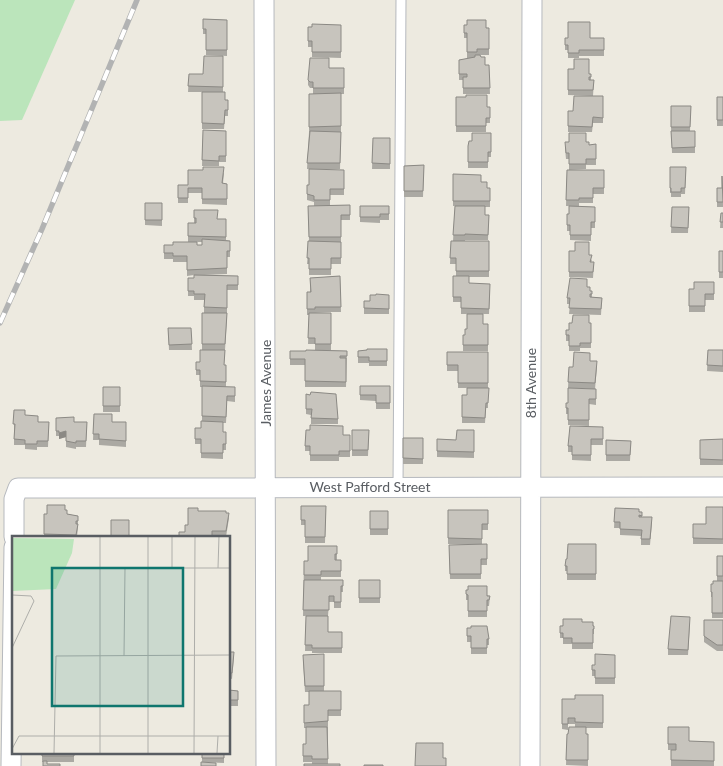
<svg xmlns="http://www.w3.org/2000/svg" width="723" height="766" viewBox="0 0 723 766" font-family="Lato,sans-serif">
<style>
.green{fill:#bbe5bb}
.lines{fill:none;stroke-linecap:round;stroke-linejoin:round}
.lane-casing{stroke:#b6b9be;stroke-width:11}
.street-casing{stroke:#b6b9be;stroke-width:21}
.lane{stroke:#fff;stroke-width:9}
.street{stroke:#fff;stroke-width:19}
.rail-casing{stroke:#b2b3b3;stroke-width:5.5}
.rail{stroke:#fff;stroke-width:4;stroke-dasharray:11;stroke-linecap:butt}
.wall{fill:#aba9a3}
.shaded-wall{fill:#8b8984}
.building{fill:#c7c4bd;stroke:#8b8984}
.labels{text-anchor:middle;stroke-width:5;stroke-linejoin:round;paint-order:stroke}
.street-label{font-size:14px;fill:#595d62;stroke:#fff}
.inset-road{fill:none;stroke:#aeaeaa;stroke-width:1}
.view{fill:#0f766e;fill-opacity:0.15;stroke:#0f766e;stroke-width:2.5}
.inset-edge{fill:none;stroke:#595d62;stroke-width:2.5}
</style>
<rect width="100%" height="100%" fill="#edeae0"/>
<path class="green" d="M0 0H75L22 120 0 121Z"/>
<g class="lines">
<g class="lane-casing">
<path id="lane" d="M398 487 401 0"/>
</g>
<g class="street-casing">
<path id="street" d="M264 0 266 766
M14 537V499L18 488 723 487
M11 766 14 547
M530 766 532 0"/>
</g>
<use href="#lane" class="lane"/>
<use href="#street" class="street"/>
<g class="rail-casing">
<path id="rail" d="M0 323 42 229 137 0"/>
</g>
<use href="#rail" class="rail"/>
</g>
<path class="wall" d="M203 19 227 20V56L206 55V34H203Z
M341 25V58L312 57V47H308V27Z
M464 25 489 28V55H480L485 65H489L490 94H463V80H459V60L473 58H467V38H464Z
M565 38H604V56H579V58H568V50H565Z
M223 56V92L225 100H228V116H225L224 129H202V92H188L189 74H203Z
M329 68H344V94H341V132L340 169H307L309 132V94H313V88H310L308 85V80Z
M568 69 591 74V80H594L593 96 568 95Z
M603 96V123H593L592 132H568V111H573Z
M456 97 487 107H490V123H486V132H456Z
M717 97H723V126H717Z
M691 106 690 131H695V153H672L671 127Z
M203 130 226 131V162H219V166H202Z
M491 133V157H488V168H468V146L472 141Z
M373 138H390V169H372Z
M586 142 589 145 596 144V165H586V169L569 170V159H566L565 148Z
M424 165 423 197H404V166Z
M670 167H686L685 194H681V197H671V193H670Z
M344 170V195H330V205H350V220H341V264H331V275H309V264H307L309 241 308 206H314V202L307 200V185H309Z
M567 170H604V194H593V203H579V206H571L595 207V228H591V241L570 240V231H567V214H569V206H566Z
M224 173 223 183 227 184V205L202 204V193H188V203H178V185H188Z
M453 174 481 182 487 188H490V207H485V215H489L488 240H465V241H489V277H469V283L490 290 489 314H461V302H453V276H456V264H450L451 241H453L455 206H453Z
M723 176V207H717V188H722Z
M145 203H162V226L145 225Z
M360 206H389V220H380V223L360 222Z
M672 207H689L688 233H671Z
M194 210 217 219H226V240L230 241V257H227V274L204 275 238 276V290H227V318L225 350 224 365H226V387H235V402L227 401 226 423H223V432H226V450H223V459L201 458V444H195V428H201L202 421V387H200V375H196V362H200L202 350V313H204V300H194V296H188V278H194V275L187 276V262H173V259H164V245H202V242H188V223H194Z
M721 213H723V228H720Z
M569 251 589 255 592 261 591 262H594L593 278 569 277Z
M719 251H723V278H719Z
M340 276 341 312H315L331 313V350H316L347 351 346 387H305V365H290V351H306L315 350V344H308L309 315H307V292H310V278Z
M714 282V300H705V312H689V289H694Z
M587 287 590 291H592V297L602 298 601 315 569 314 570 304H567V298Z
M389 295V314H364V301H370Z
M589 323H591V348H580V351H569V341H566V330H569Z
M483 324H488V351H463V335H465L467 329Z
M168 328H191L192 350H169Z
M387 349V366H369V363H358V351Z
M708 350H723V378V372L707 371Z
M447 352H488V408H486L485 423H462V395H467V388H458V371H447Z
M590 361 597 367 595 389H596V405L589 404V426L568 425V414H566V408L568 403 591 389 568 388 569 367H573Z
M360 386H390V409H376V401L360 400Z
M103 387H120V412H103Z
M306 394 338 419V424H311V415L306 414Z
M14 410 38 422H49L48 447H37V450L25 449V445H14Z
M94 414 112 422H126V447L99 445V440H93Z
M56 418 74 422H87L86 447H76V449L66 447V437L59 439V436H56Z
M603 427V445H591V461L572 460V452H568V446Z
M352 430H369L368 456H352Z
M474 430V458L437 457V439L456 440Z
M343 435H350V457H339V461H310V451H305V446Z
M403 438H423V464H403Z
M723 439V465H700V440Z
M606 440 631 441 630 461H606Z
M301 506H326L325 543H305V525H301Z
M723 507V544H693V524H706Z
M615 508 642 512V517L652 523 650 545H641V536L620 535V528H614Z
M65 510 67 514 78 516V527L77 537H44V514H47Z
M448 510H488V530H482V544H448Z
M198 511 226 513 229 518 226 537H179V532H185L188 525Z
M370 511H388V535H370Z
M487 544V565H481V579H450L449 545Z
M596 544V580H567V571H565V566L567 559Z
M337 546V560H341V577H321V580H343V592H341V608H334V602H329L328 616V632H342V653H312V651H305L306 616H303L304 561H308Z
M717 556H723V618H712V597H711V584H713L717 581Z
M359 580H380V603H359Z
M466 590 490 596 489 606H487V617H468V600H466Z
M704 620H723V651H717L704 642Z
M582 622 594 626V634H593V649H572V644H563V638H560V626Z
M690 623 688 655H668V649Z
M467 628 489 639V645H487V654H471V642H467Z
M229 652 234 657 232 679 229 678Z
M324 654V691H341V716H328V764H312V762H303V744H306V728H304V705H309V692H305L303 660Z
M615 655V684H595V676H592V665H595Z
M229 690 238 691V706H229Z
M603 695V728H586V734H588V766L566 765 567 734H568L575 727V724H568V730L562 729V699H575Z
M668 727 689 741 714 742V766H671V750H676H668Z
M42 752H74V762H47L43 766V762H42Z
M202 752H224V763L202 762Z"/>
<path class="shaded-wall" d="M66 431V437L59 439V433Z"/>
<path class="building" d="M203 19 227 20V50H206V29H203Z
M467 20H486V28H489V49H477V52H467V33H464V25H467Z
M568 22H590V38H604V50H579V53H568V45H565V38H568Z
M312 24 341 25V52H312V41H308V27H312Z
M475 55H480L481 57H485V65H489L490 88H463V77H467V74H459V60L475 57Z
M204 56H223V87L188 86 189 74H203Z
M310 58H329V68H344V88H313V82H310L308 80Z
M574 59H589V74H591V77H589V80H594L593 90H568V69H574Z
M202 92H225V100H228V110H225L224 124 202 123Z
M341 93V126L309 127V94Z
M466 95H487V107H490V118H486V126H456V97H466Z
M574 96H603V118L593 117 592 127 568 126V111H573Z
M717 97H723V120H717Z
M671 106H691L690 127H671Z
M203 130 226 131V156H219V161L202 160Z
M310 131 341 132 340 163H307Z
M671 131H695V147L672 148Z
M472 133H491V152H488V162H468V146L469 141H472Z
M569 133H586V142H589V145L596 144V159H586V164H569V153H566L565 142H569Z
M373 138H390V164L372 163Z
M424 165 423 191H404V166Z
M203 167H224L222 183 227 184V199H202V188H188V198H178V185H188V170H203Z
M670 167H686L685 188H681V192H671V188H670Z
M309 169 344 170V189H330V200H314V196L307 194V185H309Z
M567 170H604V188H593V198H579V200H566Z
M453 174 481 175V182H487V188H490V201H453Z
M722 176 723 202H717V188H722Z
M145 203H162V220H145Z
M350 205V215H341V237H309L308 206Z
M360 206H389V214H380V217H360Z
M455 206H485V215H489L488 235 465 234V235H453Z
M569 206 595 207V222H591V235H570V225H567V214H569Z
M672 207H689L688 228 671 227Z
M194 210H218L217 219H226V237L188 236V223H196V218H194Z
M721 213H723V222H720Z
M202 239 230 241V251H227V268L187 270V256H173V253H164V245H173V242H197V245H202Z
M308 241 341 242V258H331V269H309V258H307Z
M451 241H489V271H456V258H450Z
M575 242H589V255H592L590 262H594L593 272H569V251H575Z
M719 251H723V272H719Z
M194 275 238 276V285H227V308L204 307 205 294H194V291H188V278H194Z
M340 276 341 307H315V309H307V292H311L310 278Z
M453 276H469V283L490 284 489 309 461 308V297H453Z
M570 278 587 279V287H590V291H592V294H590V297L602 298 601 309 569 308 570 298H567Z
M694 282H714V294H705V306H689V289H694Z
M376 294 389 295V309L364 308V301H370V295H376Z
M202 313H227L225 344H202Z
M309 313H331V344H315V338H308Z
M467 314H483V324H488V345H463V335H465V329H467Z
M573 315H589V323H591V343H580V346H569V335H566V330H569V323H572Z
M168 328H191L192 344 169 345Z
M367 349H387V361H369V357H358V351L367 350Z
M200 350H225L224 365H226V382L200 381V370H196V362H200Z
M306 350 347 351V356H340V358H346V382L305 381V359H290V351H306Z
M708 350H723V366L707 365Z
M447 352H488V383H458V365H447Z
M574 352 590 353V361H597L595 383 568 382 569 367H573Z
M202 386 235 387V396H227L226 417 202 416Z
M360 386H390V403H376V395H360Z
M103 387H120V406H103Z
M467 388H489L488 403H486L485 418 462 417V395H467Z
M568 388 596 389V399H589V420H568V408H566V403H568Z
M311 392 336 394 338 419 311 418 312 409H306V394L310 395Z
M14 410H25V415L38 416V422H49L48 441H37V444H25V440L14 439 15 424H13Z
M94 414H112V422H126V441L99 439V434H93Z
M74 417V422H87L86 441H76V443L66 441V431L59 433V431H56V418Z
M201 421 223 422V432H226V444H223V453H201V439H195V428H201Z
M310 425 343 426V435H350V451H339V455H310V446H305L306 430H310Z
M570 426 603 427V439H591V455H572V446H568Z
M352 430H369L368 450H352Z
M457 430H474V452L437 451V439L456 440Z
M403 438H423V459L403 458Z
M723 439V460L700 459V440Z
M606 440 631 441 630 455H606Z
M47 505H65V510H67V514L78 516V521H76V524H78L76 535 44 534V514H47Z
M301 506H326L325 537H305V520H301Z
M706 507H723V539L693 538V524H706Z
M188 508H198V511H226V513H229L226 531H212V537L179 536V532H185V525H188Z
M615 508 639 509V512H642V516L639 515V517H652L650 539H641L642 530 620 529V522H614Z
M448 510H488V524H482V539L448 538Z
M370 511H388V529H370Z
M111 520H129V536L111 537Z
M487 544V559H481V574H450L449 545Z
M568 544H596V574H567V566H565L566 559H567Z
M308 546H337V554H335V560H341V571H321V575H304V561H308Z
M717 556H723V576H717Z
M304 580H343V586H341V602H334V596H329V610H303Z
M359 580H380V598H359Z
M713 581H723V613H712V592H711V584H713Z
M468 586H487V596H490L489 600H487V611H468V595L466 594V590H468Z
M306 616H328V632H342V648H312V645H305Z
M671 616 690 617 688 650 668 649Z
M563 619H582V622H593V626H594V629H593V643H572V638H563V633H560V626H563Z
M704 620H723V645H717L704 636Z
M471 626H487L489 639H487V648H471V636H467V628H471Z
M229 652H234L232 673H229Z
M324 654V686H305L303 655Z
M595 654 615 655V678H595V670H592V665H595Z
M229 690 238 691V700H229Z
M309 691H341V710H328V721L304 723V705H309Z
M575 695H603V723L575 722V718H568V724H562V699H575Z
M306 727H327L328 759H312V756H303V744H306Z
M569 727H586V734H588V760H566L567 734H568Z
M668 727H689V741L714 742V761L671 760V750H676V744H668Z
M416 743H443V758H446V766H415Z
M42 752H74V756H42Z
M202 752H224V758H202Z
M43 761H47V764H60V766H43Z
M201 762 216 763V766H201Z
M304 764H340V766H304Z
M364 765H383V766H364Z"/>
<g class="labels">
<g class="street-label">
<text transform="translate(266 383) rotate(-90)" y="5">James Avenue</text>
<text transform="translate(531 383) rotate(-90)" y="5">8th Avenue</text>
<text x="370" y="492">West Pafford Street</text>
</g>
</g>
<g transform="translate(12 536)">
<rect width="218" height="218" fill="#edeae0"/>
<path d="M0 2 62 3 60 17 44 53 0 55Z" fill="#bbe5bb"/>
<path class="inset-road" d="M75 32H218M160 32V0M206 32 207 0M0 59 19 60 22 65 0 112M112 120 113 32M0 213 7 200H218M42 217 44 120 218 119M88 217V0M136 217V0M182 217 183 0M205 217 206 200"/>
<path class="view" d="M40 32H171V170H40Z"/>
<rect width="218" height="218" class="inset-edge"/>
</g>
</svg>
